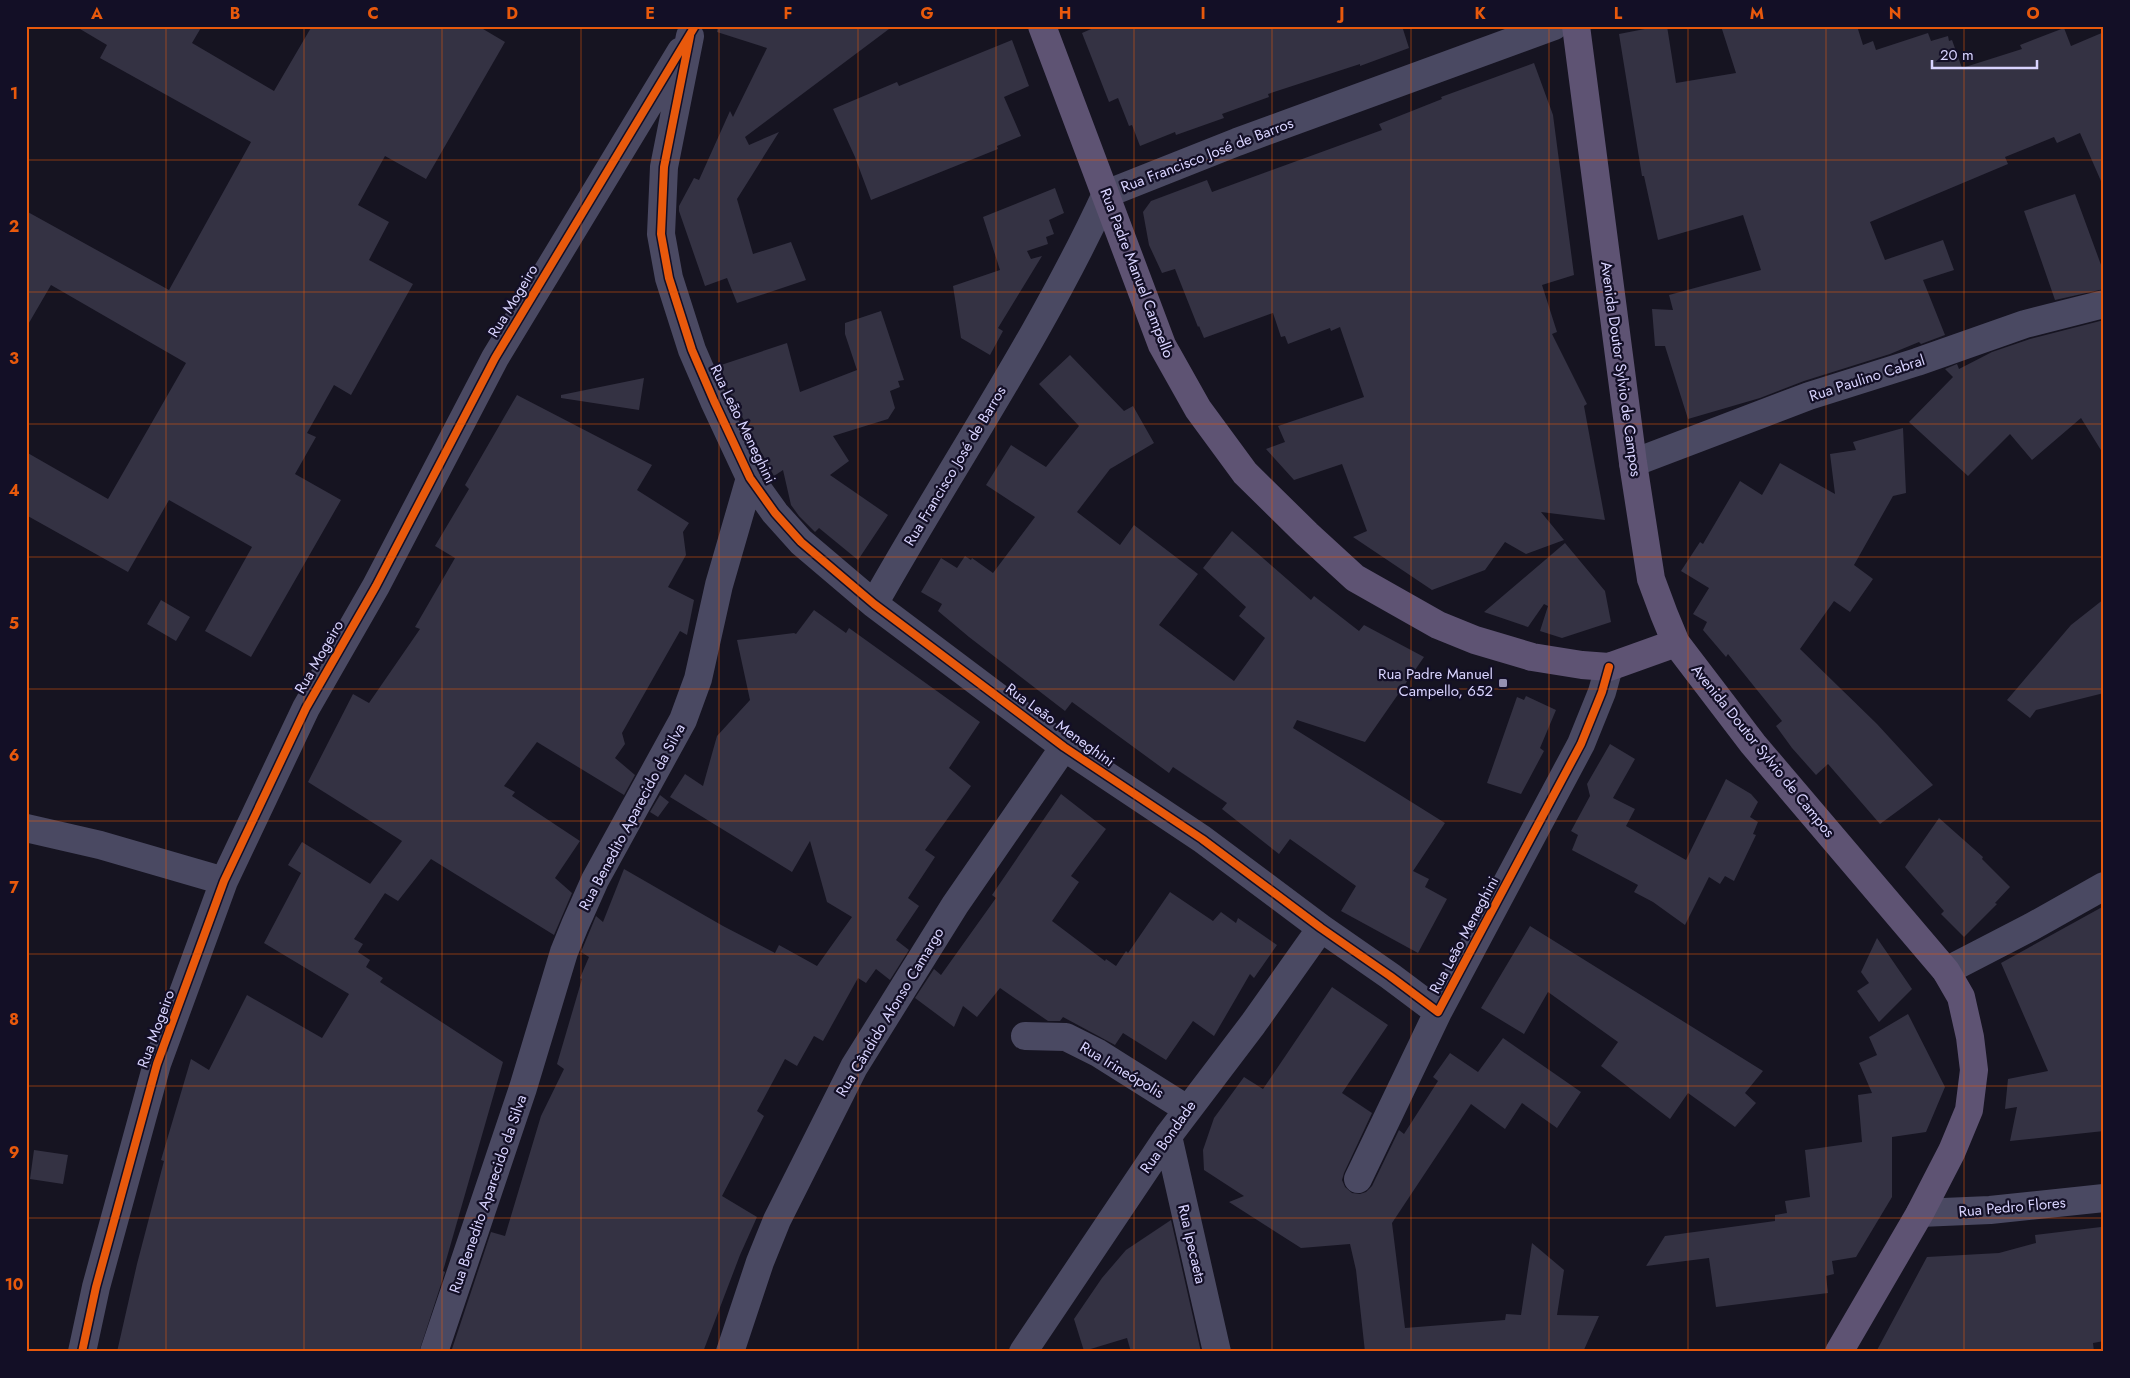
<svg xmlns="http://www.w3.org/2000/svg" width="2130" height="1378" viewBox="0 0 2130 1378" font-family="Jost,sans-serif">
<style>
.building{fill:#343243}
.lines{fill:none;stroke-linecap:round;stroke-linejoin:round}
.minor{stroke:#4a4962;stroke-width:28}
.major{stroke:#5e5373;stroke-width:28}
.cycleway-casing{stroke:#130f26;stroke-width:11}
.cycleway{stroke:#e8590c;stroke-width:8}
.grid{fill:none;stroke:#e8590c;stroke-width:1;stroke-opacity:0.55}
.poi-dot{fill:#9591b1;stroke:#130f26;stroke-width:2}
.labels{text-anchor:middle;stroke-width:4.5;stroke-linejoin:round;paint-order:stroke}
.street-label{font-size:15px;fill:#d9d4ff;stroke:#130f26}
.poi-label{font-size:15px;fill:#d9d4ff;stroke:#130f26;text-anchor:end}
.neatline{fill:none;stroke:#e8590c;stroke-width:2}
.grid-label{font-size:16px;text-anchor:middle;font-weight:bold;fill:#e8590c}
</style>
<rect width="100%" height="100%" fill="#161421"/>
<path class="building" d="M75 26H202L192 43 274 91 312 26H478L505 42 426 179 385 156 358 205 389 222 369 260 413 284 351 395 334 385 307 433 316 437 295 474 341 500 251 657 205 631 252 547 169 500 128 572 26 515V452L108 499 186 363 51 285 26 328V211L169 290 251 142 100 58 107 45Z
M718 26H893L745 137 749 145 779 132 737 199 753 254 791 242 806 280 737 303 727 278 705 286 679 211V206L694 178 699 180 730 111 733 117 767 48 717 32Z
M1098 26H1402L1409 48 1360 66V64L1268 94 1269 97 1222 114 1224 118 1176 135 1175 132 1140 146 1132 125 1129 126 1118 98 1109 102 1082 33Z
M1660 26H1667L1676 83 1736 73 1721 26H1857L1863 45 1873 41 1876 50 1928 33 1931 41 1948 36 1949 41 1952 40 1962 68 2022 49 2020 45 2064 28 2071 46 2104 32V188L2080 133 2057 143 2054 137 2005 157 2008 164 1870 222 1885 260 1943 240 1954 270 1923 280 1945 335 1921 344 1919 342 1890 354 1804 381 1760 398 1688 419 1665 346H1655L1652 309 1673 310 1669 295 1761 270 1743 215 1658 240 1644 176H1642L1619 34Z
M1012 40 1029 86 1004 97 1021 136 997 146 998 149 871 200 855 157 833 109 897 82 899 86Z
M1534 63 1553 115 1574 275 1542 285 1557 332 1552 334 1587 404 1584 406 1605 520 1541 512 1564 540 1526 554 1505 542 1485 570 1432 590 1353 537 1367 531 1342 464 1294 480 1266 449 1285 442 1278 426 1364 397 1340 327 1331 331 1330 328 1288 344 1285 336 1281 337 1273 313 1204 338 1199 326 1198 327 1175 269 1162 273 1149 245 1143 212 1151 201 1207 180 1212 192 1382 130 1379 124 1442 99 1441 97Z
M1055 188 1064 213 1049 220 1054 234 1046 237 1048 244 1027 251 1031 259 1042 256 998 328 1003 331 990 355 961 338 953 286 1000 270 983 217Z
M2075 194 2104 273V289L2055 300 2024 211Z
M881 311 904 380 898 381 900 387 890 391 895 408 888 419 833 436 849 461 830 475 888 515 858 560 819 528 815 532 799 516 791 505 783 470 774 476 732 398 718 366 787 343 800 392 857 370 845 334V323Z
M2104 320V455L2081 418 2032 460 2010 434 1968 476 1909 422 1953 377 1945 369 1957 364 1959 369 1992 352 2030 339Z
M1070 355 1124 411 1133 406 1154 443 1110 469 1077 512 1120 545 1134 525 1198 574 1159 625 1234 681 1265 638 1239 616 1246 607 1203 568 1232 531 1311 600 1314 596 1359 631 1364 625 1424 657 1365 742 1297 720 1293 728 1445 823 1413 871 1429 879 1425 887 1447 899 1418 953 1341 911 1356 886 1290 839 1279 854 1222 809 1227 803 1173 767 1169 773 1072 702 1065 711 969 637 938 611 942 604 921 592 941 558 957 568 965 556 971 560 972 558 993 573 1035 517 986 485 1011 445 1046 467 1079 426 1039 384Z
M644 378 639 410 561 398V395Z
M517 395 652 465 637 490 689 523 683 532 686 555 668 587 694 600 687 635 680 631 622 733 625 744 615 758 635 775 624 795 537 742 504 786 515 792 512 796 580 841 555 878 572 893 554 935 431 859 398 901 370 884 402 841 308 782 353 694 369 703 420 629 415 627 455 558 435 546 469 489 465 485Z
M1903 428 1906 493 1893 496 1854 565 1873 579 1850 612 1834 601 1800 649 1877 724 1933 785 1880 824 1828 764 1816 775 1792 748 1776 726 1782 721 1728 654 1726 657 1703 630 1707 622 1693 614 1709 588 1681 571 1700 542 1703 544 1740 481 1762 495 1780 463 1835 494 1830 454 1856 450 1853 442Z
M1565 543 1605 591 1611 622 1562 638 1540 631 1548 606 1544 604 1528 627 1484 612Z
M2104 599V693L2036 710 2030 718 2007 700 2071 625Z
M161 600 190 617 176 641 147 624Z
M814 610 846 633 849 628 980 722 949 768 971 786 925 850 935 857 908 898 919 906 896 940 909 950 890 980 876 969 866 983 858 978 823 1041 814 1036 797 1066 785 1059 757 1111 764 1116 722 1196 757 1217 740 1255 703 1352H451L491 1232 505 1236 541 1116 564 1069 557 1064 582 979 580 978 589 957 581 952 596 916 603 922 624 869 723 926 775 953 779 945 817 966 852 917 827 902 810 841 792 872 670 797 685 774 703 786 717 736 750 700 737 640 794 633 796 634Z
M1526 696 1556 710 1540 748 1544 751 1521 794 1487 783 1517 697 1524 700Z
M1610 744 1635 759 1613 798 1635 809 1626 826 1686 860 1726 779 1751 794 1758 802 1750 817 1758 822 1753 834 1756 835 1734 881 1725 876 1720 884 1709 877 1685 925 1653 902 1634 892 1638 885 1572 850 1578 835 1571 831 1590 796 1587 784Z
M1061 794 1106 829 1071 876 1079 882 1052 921 1105 961 1106 959 1116 966 1126 951 1128 953 1170 892 1213 921 1221 912 1236 923 1238 918 1277 945 1254 978 1250 974 1214 1036 1193 1021 1166 1060 1123 1033 1115 1045 1063 1017 1060 1021H1048L1000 988 977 1017 963 1006 954 1027 915 998 934 969 941 975 996 898 992 895Z
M660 795 669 802 658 817 650 812Z
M1939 818 1983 857 1982 859 2010 887 1995 903 1997 904 1964 937 1941 914 1944 911 1905 867Z
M302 842 385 893 354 939 363 944 358 952 370 960 366 967 383 978 380 982 503 1062 443 1271 445 1272 419 1352H117L137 1264 164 1161 161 1160 191 1059 209 1070 247 995 322 1038 349 994 264 943 301 873 288 865Z
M2104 906V1131L2010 1141 2017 1107 2005 1109 2008 1079 2048 1071 2001 963Z
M1530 926 1763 1071 1745 1093 1756 1103 1735 1127 1688 1093 1670 1119 1601 1066 1618 1042 1548 992 1524 1034 1481 1008Z
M1877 938 1912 989 1879 1022 1857 991 1869 983 1861 972Z
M1332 987 1388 1025 1342 1093 1372 1113 1344 1173 1342 1180 1345 1187 1352 1193 1360 1194 1366 1192 1372 1186 1399 1130 1404 1134 1438 1081 1433 1077 1450 1053 1478 1072 1503 1038 1581 1092 1557 1128 1522 1103 1505 1129 1471 1104 1392 1223 1405 1328 1505 1320 1506 1314 1521 1315 1532 1243 1564 1270 1557 1315 1599 1316 1583 1352H1365L1356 1270 1350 1244 1301 1248 1229 1202 1244 1196 1204 1170 1203 1150 1214 1118 1244 1077 1263 1089Z
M1908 1014 1945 1087 1926 1132 1892 1137V1197L1856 1257 1832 1261 1834 1274 1826 1276 1828 1293 1716 1307 1709 1258 1646 1266 1665 1236 1775 1221V1215L1787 1213 1785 1201 1810 1197 1805 1150 1862 1142 1858 1095 1872 1093 1859 1063 1877 1055 1869 1037Z
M34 1150 68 1155 63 1184 30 1179Z
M1171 1220 1201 1352H1131L1127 1338 1084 1351 1074 1319 1102 1278 1126 1250Z
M2101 1227 2104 1244V1341L2093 1343 2094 1352H1876L1927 1257 1999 1253 2036 1243 2035 1235Z"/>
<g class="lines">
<path class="minor" d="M690 36 664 167 661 234 669 278 692 350 714 401 750 478 775 513 801 542 874 604 1064 747 1202 839 1321 928 1390 976 1438 1012 1581 744 1602 692 1609 667
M1633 463 1809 396 1917 362 2025 324 2104 304
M874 604C951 467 1040 337 1106 194L1237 142 1554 26
M26 828 100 845 224 881
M1946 971 2031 927 2104 886
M1025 1036 1066 1037 1098 1053 1187 1109
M1168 1136 1217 1352
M1358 1179 1438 1012
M1920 1213 1990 1210 2104 1198
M82 1352 96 1287 157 1064 224 881 306 708 376 586 495 358 681 51
M434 1352 523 1088 564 952 575 925 595 880 683 720 698 679 719 585 750 478
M730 1352 760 1262 777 1220 854 1067 955 905 1064 747
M1023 1352 1168 1136 1253 1024 1321 928"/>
<path class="major" d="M1042 26 1162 345 1198 409 1245 473 1307 534 1355 578 1438 625 1475 640 1532 657 1582 665 1609 667 1676 643
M1576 26 1633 463 1651 579 1664 614 1676 643 1753 744 1946 971 1961 997 1970 1037 1974 1070 1969 1110 1952 1151 1920 1213 1839 1352"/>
<g class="cycleway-casing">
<path id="cycleway" d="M690 36 664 167 661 234 669 278 692 350 714 401 750 478 775 513 801 542 874 604 1064 747 1202 839 1321 928 1390 976 1438 1012 1581 744 1602 692 1609 667
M82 1352 96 1287 157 1064 224 881 306 708 376 586 495 358 695 26"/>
</g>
<use href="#cycleway" class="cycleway"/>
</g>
<path class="grid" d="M166 26V1352M304 26V1352M442 26V1352M581 26V1352M719 26V1352M858 26V1352M996 26V1352M1134 26V1352M1272 26V1352M1411 26V1352M1549 26V1352M1688 26V1352M1826 26V1352M1964 26V1352M26 160H2104M26 292H2104M26 424H2104M26 557H2104M26 689H2104M26 821H2104M26 954H2104M26 1086H2104M26 1218H2104"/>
<rect class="poi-dot" x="1498" y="678" width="10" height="10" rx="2.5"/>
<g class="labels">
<g class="street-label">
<text transform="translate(1207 155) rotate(-21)" y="5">Rua Francisco José de Barros</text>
<text transform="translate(1137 273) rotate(69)" y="5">Rua Padre Manuel Campello</text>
<text transform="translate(513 301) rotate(-59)" y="5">Rua Mogeiro</text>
<text transform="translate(1621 369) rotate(82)" y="5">Avenida Doutor Sylvio de Campos</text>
<text transform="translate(1867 378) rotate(-18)" y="5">Rua Paulino Cabral</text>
<text transform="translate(743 424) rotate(64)" y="5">Rua Leão Meneghini</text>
<text transform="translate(955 466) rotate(-59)" y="5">Rua Francisco José de Barros</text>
<text transform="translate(319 657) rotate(-60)" y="5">Rua Mogeiro</text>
<text transform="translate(1060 725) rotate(36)" y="5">Rua Leão Meneghini</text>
<text transform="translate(1763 751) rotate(51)" y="5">Avenida Doutor Sylvio de Campos</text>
<text transform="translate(632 817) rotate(-62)" y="5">Rua Benedito Aparecido da Silva</text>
<text transform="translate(1464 935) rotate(-62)" y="5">Rua Leão Meneghini</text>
<text transform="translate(890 1012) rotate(-59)" y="5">Rua Cândido Afonso Camargo</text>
<text transform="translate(156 1029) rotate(-70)" y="5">Rua Mogeiro</text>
<text transform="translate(1122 1070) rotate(31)" y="5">Rua Irineópolis</text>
<text transform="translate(1168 1137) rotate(-55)" y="5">Rua Bondade</text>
<text transform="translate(488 1194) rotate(-71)" y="5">Rua Benedito Aparecido da Silva</text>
<text transform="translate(2012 1207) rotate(-5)" y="5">Rua Pedro Flores</text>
<text transform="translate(1192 1244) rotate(77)" y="5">Rua Ipecaeta</text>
</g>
<g class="poi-label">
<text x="1493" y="679">Rua Padre Manuel<tspan x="1493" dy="17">Campello, 652</tspan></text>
</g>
</g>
<rect width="2130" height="1378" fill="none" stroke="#130f26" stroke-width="55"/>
<path d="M1932 60v8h105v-8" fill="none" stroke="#d9d4ff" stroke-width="2.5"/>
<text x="1940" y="60" font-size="15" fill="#d9d4ff" stroke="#130f26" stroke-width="4" paint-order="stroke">20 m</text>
<rect x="28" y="28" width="2074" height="1322" class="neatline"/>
<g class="grid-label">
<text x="97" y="19">A</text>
<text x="235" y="19">B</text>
<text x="373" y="19">C</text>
<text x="512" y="19">D</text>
<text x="650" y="19">E</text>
<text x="788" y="19">F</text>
<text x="927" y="19">G</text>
<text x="1065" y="19">H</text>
<text x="1203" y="19">I</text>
<text x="1342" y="19">J</text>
<text x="1480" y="19">K</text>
<text x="1618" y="19">L</text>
<text x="1757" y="19">M</text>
<text x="1895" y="19">N</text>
<text x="2033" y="19">O</text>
<text x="14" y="99">1</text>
<text x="14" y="232">2</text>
<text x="14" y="364">3</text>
<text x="14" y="496">4</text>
<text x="14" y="629">5</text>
<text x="14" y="761">6</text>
<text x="14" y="893">7</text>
<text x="14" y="1025">8</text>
<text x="14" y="1158">9</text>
<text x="14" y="1290">10</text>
</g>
</svg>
